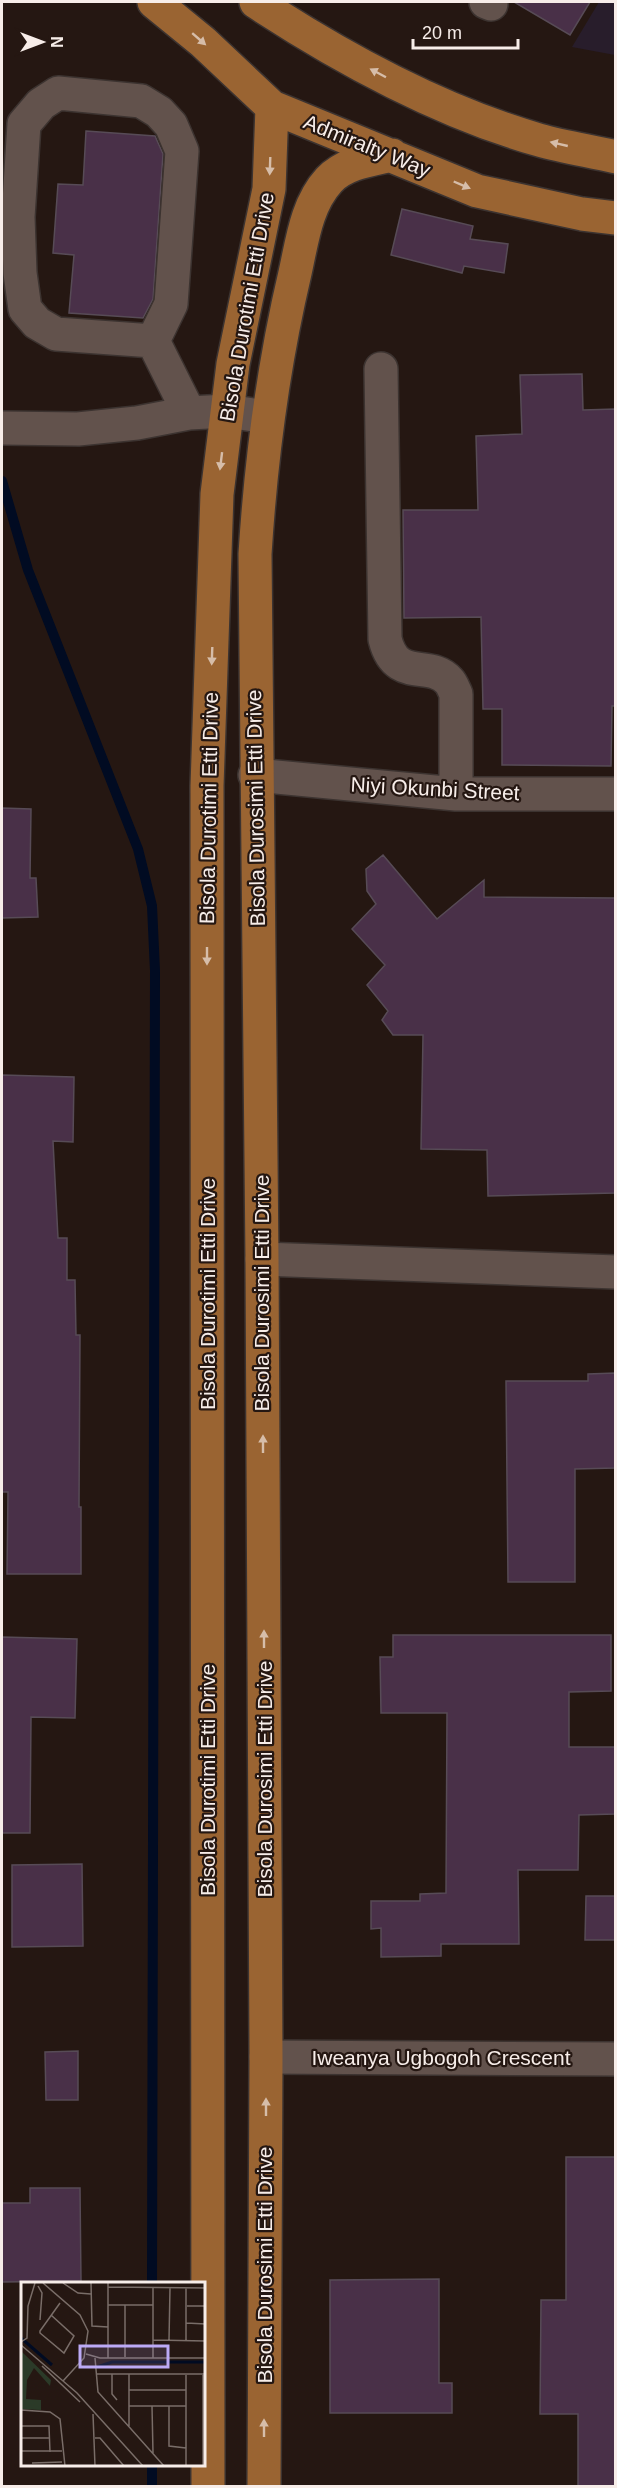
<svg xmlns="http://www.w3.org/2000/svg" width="617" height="2488" viewBox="0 0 617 2488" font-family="Helvetica,sans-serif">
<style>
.commercial{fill:#281d2b}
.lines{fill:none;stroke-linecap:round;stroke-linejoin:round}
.stream{stroke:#010b22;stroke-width:10}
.building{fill:#493048;stroke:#574b56;stroke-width:1.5}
.minor-casing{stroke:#3c3330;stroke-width:36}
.major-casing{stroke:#3c3330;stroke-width:36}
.minor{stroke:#62524c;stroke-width:33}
.major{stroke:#9a6432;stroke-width:33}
.oneway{fill:#d6bda9}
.labels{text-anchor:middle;stroke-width:4.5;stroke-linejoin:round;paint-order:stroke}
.street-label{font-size:21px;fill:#f7ede9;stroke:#251712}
.inset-river{fill:none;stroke:#010b22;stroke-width:3}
.inset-road{fill:none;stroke:#796d68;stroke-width:1.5}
.view{fill:#bcaaf5;fill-opacity:0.15;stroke:#bcaaf5;stroke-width:3}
.inset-edge{fill:none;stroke:#f7ede9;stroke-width:3}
</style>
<rect width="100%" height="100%" fill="#251712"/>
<path class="commercial" d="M599 2H615V55L572 47Z"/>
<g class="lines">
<path class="stream" d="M2 481 28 570 138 849 152 906 155 971 152 2284
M152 2486V2466"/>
</g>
<path class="building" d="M514 2H590L570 35Z
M86 131 155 136 163 154 153 299 143 318 69 313 74 255 53 253 58 184 83 185Z
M402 209 473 226 470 239 508 244 504 273 464 266 462 273 391 255Z
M582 374 583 410 615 409V706H612L611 766 502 765V709H483L481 617 404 618 403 510H478L476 436 522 434 520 375Z
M2 808 31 809 30 878H36L38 917 2 918Z
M383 855 437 919 484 880V897L615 898V1193L488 1196 487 1150 421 1149 423 1035H393L382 1020 388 1011 367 985 385 965 352 929 376 904 367 891 366 869Z
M2 1075 74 1077 73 1142 53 1141 58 1238H67V1280H75L76 1335H80L79 1507H81V1574H7L8 1492H2Z
M615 1373V1468L575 1469V1582H508L506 1381H588V1374Z
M393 1635H611V1691L569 1692V1747H615V1814L579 1815 578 1870H518L519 1944H441V1956L381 1957V1928L371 1929V1901H420V1894L446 1893 447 1713H381L380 1657H393Z
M2 1637 77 1639 75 1718 31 1717 30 1833H2Z
M82 1864 83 1946 12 1947V1865Z
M586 1896H615V1940H585Z
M78 2051V2100H46L45 2052Z
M566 2157H615V2486H578V2414H540L541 2300H566Z
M30 2188H80L81 2281 2 2282V2203H30Z
M439 2279V2383H452V2413H330V2280Z"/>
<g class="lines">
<g class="minor-casing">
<path id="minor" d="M486 2 491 4
M153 341 171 304 182 151 171 125 159 112 141 101 58 93 41 104 24 124 18 217 20 273 25 309 37 323 56 334 153 341 189 413
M381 369 385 639C396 684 430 659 449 681 452 684 454 690 456 694V794
M2 428 78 429 137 423 189 413 227 411 267 417
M255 775 456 794H616
M262 1259 616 1272
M266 2057 616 2059"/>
</g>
<g class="major-casing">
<path id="major" d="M154 2 203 42 272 107 477 191 582 214 616 218
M256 2C343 59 438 111 539 140 564 147 590 151 616 157
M208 2486 207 786 217 494 233 364 269 189 272 107
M264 2486 266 2057 262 1259 255 554C261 459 273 366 295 273 302 242 306 205 329 180 345 163 370 160 392 155"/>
</g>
<use href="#minor" class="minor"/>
<use href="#major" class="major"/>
</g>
<defs><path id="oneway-solid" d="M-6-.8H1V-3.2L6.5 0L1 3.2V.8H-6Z" transform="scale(1.5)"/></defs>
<g class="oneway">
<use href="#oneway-solid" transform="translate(199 39) rotate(41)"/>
<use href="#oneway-solid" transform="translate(378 73) rotate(-152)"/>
<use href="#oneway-solid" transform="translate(559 144) rotate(-167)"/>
<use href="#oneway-solid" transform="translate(270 166) rotate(92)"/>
<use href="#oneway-solid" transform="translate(462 185) rotate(23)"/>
<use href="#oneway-solid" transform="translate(221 461) rotate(97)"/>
<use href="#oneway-solid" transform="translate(212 656) rotate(92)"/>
<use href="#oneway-solid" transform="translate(207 956) rotate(90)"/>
<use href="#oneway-solid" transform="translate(263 1444) rotate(-90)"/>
<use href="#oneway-solid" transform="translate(264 1639) rotate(-90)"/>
<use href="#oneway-solid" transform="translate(266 2107) rotate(-90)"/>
<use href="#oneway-solid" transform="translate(264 2428) rotate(-90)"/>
</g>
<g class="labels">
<g class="street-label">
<text transform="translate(367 146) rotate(22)" y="7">Admiralty Way</text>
<text transform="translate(247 307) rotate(-80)" y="7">Bisola Durotimi Etti Drive</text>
<text transform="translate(435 789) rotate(3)" y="7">Niyi Okunbi Street</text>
<text transform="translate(209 808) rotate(-89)" y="7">Bisola Durotimi Etti Drive</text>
<text transform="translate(256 808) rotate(-91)" y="7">Bisola Durosimi Etti Drive</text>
<text transform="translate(262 1293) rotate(-90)" y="7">Bisola Durosimi Etti Drive</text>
<text transform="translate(208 1294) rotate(-90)" y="7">Bisola Durotimi Etti Drive</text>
<text transform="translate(265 1779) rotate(-90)" y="7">Bisola Durosimi Etti Drive</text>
<text transform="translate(208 1780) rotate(-90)" y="7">Bisola Durotimi Etti Drive</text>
<text x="441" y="2065">Iweanya Ugbogoh Crescent</text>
<text transform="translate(265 2265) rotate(-90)" y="7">Bisola Durosimi Etti Drive</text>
</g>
</g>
<g transform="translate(21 2282)">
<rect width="184" height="184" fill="#251712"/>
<path d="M0 69 30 98 29 104 13 86 6 98 5 117 20 118V128L0 127Z" fill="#2b3a28"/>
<path class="inset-river" d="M0 56 31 83M76 85 91 80H185"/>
<path class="inset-road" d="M22 1 59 33 67 49 63 76 42 99M42 1 57 11 70 12M70 1 71 44 87 45M17 4 21 11 19 38M87 5 185 6M87 23H132M166 24H185M30 33 53 54 43 71 19 51V49L39 21M165 41 185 42M132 58 185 59M148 58 149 6M165 59V6M0 60 6 56 7 24 14 1M0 63 56 111 122 184M65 72 79 76H185M104 75V23M74 76 77 110 143 184M87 76V1M132 76V6M21 84 59 120M75 92H185M91 92V112L96 118M108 92V144M108 108H165M108 124H165M131 124 132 171M148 124V164L165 166M0 128 29 130 39 137 44 184M72 132 74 184M0 144H28L29 170M0 156H28M74 156H79L103 184M0 169H41M11 181 41 180M165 184V93M182 184V93"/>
<path class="view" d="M59 64H147V85H59Z"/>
<rect width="184" height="184" class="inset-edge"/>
</g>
<rect width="617" height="2488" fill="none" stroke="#f7ede9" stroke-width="6"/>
<g transform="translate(42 42) rotate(90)" stroke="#251712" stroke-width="4.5" paint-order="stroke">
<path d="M0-4.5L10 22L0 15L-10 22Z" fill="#f7ede9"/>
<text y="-9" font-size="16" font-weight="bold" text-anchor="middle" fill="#f7ede9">N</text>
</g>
<path d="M413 39v9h105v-9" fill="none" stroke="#f7ede9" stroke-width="3"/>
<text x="422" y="39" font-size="18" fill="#f7ede9" stroke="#251712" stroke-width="4.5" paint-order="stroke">20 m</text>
</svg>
